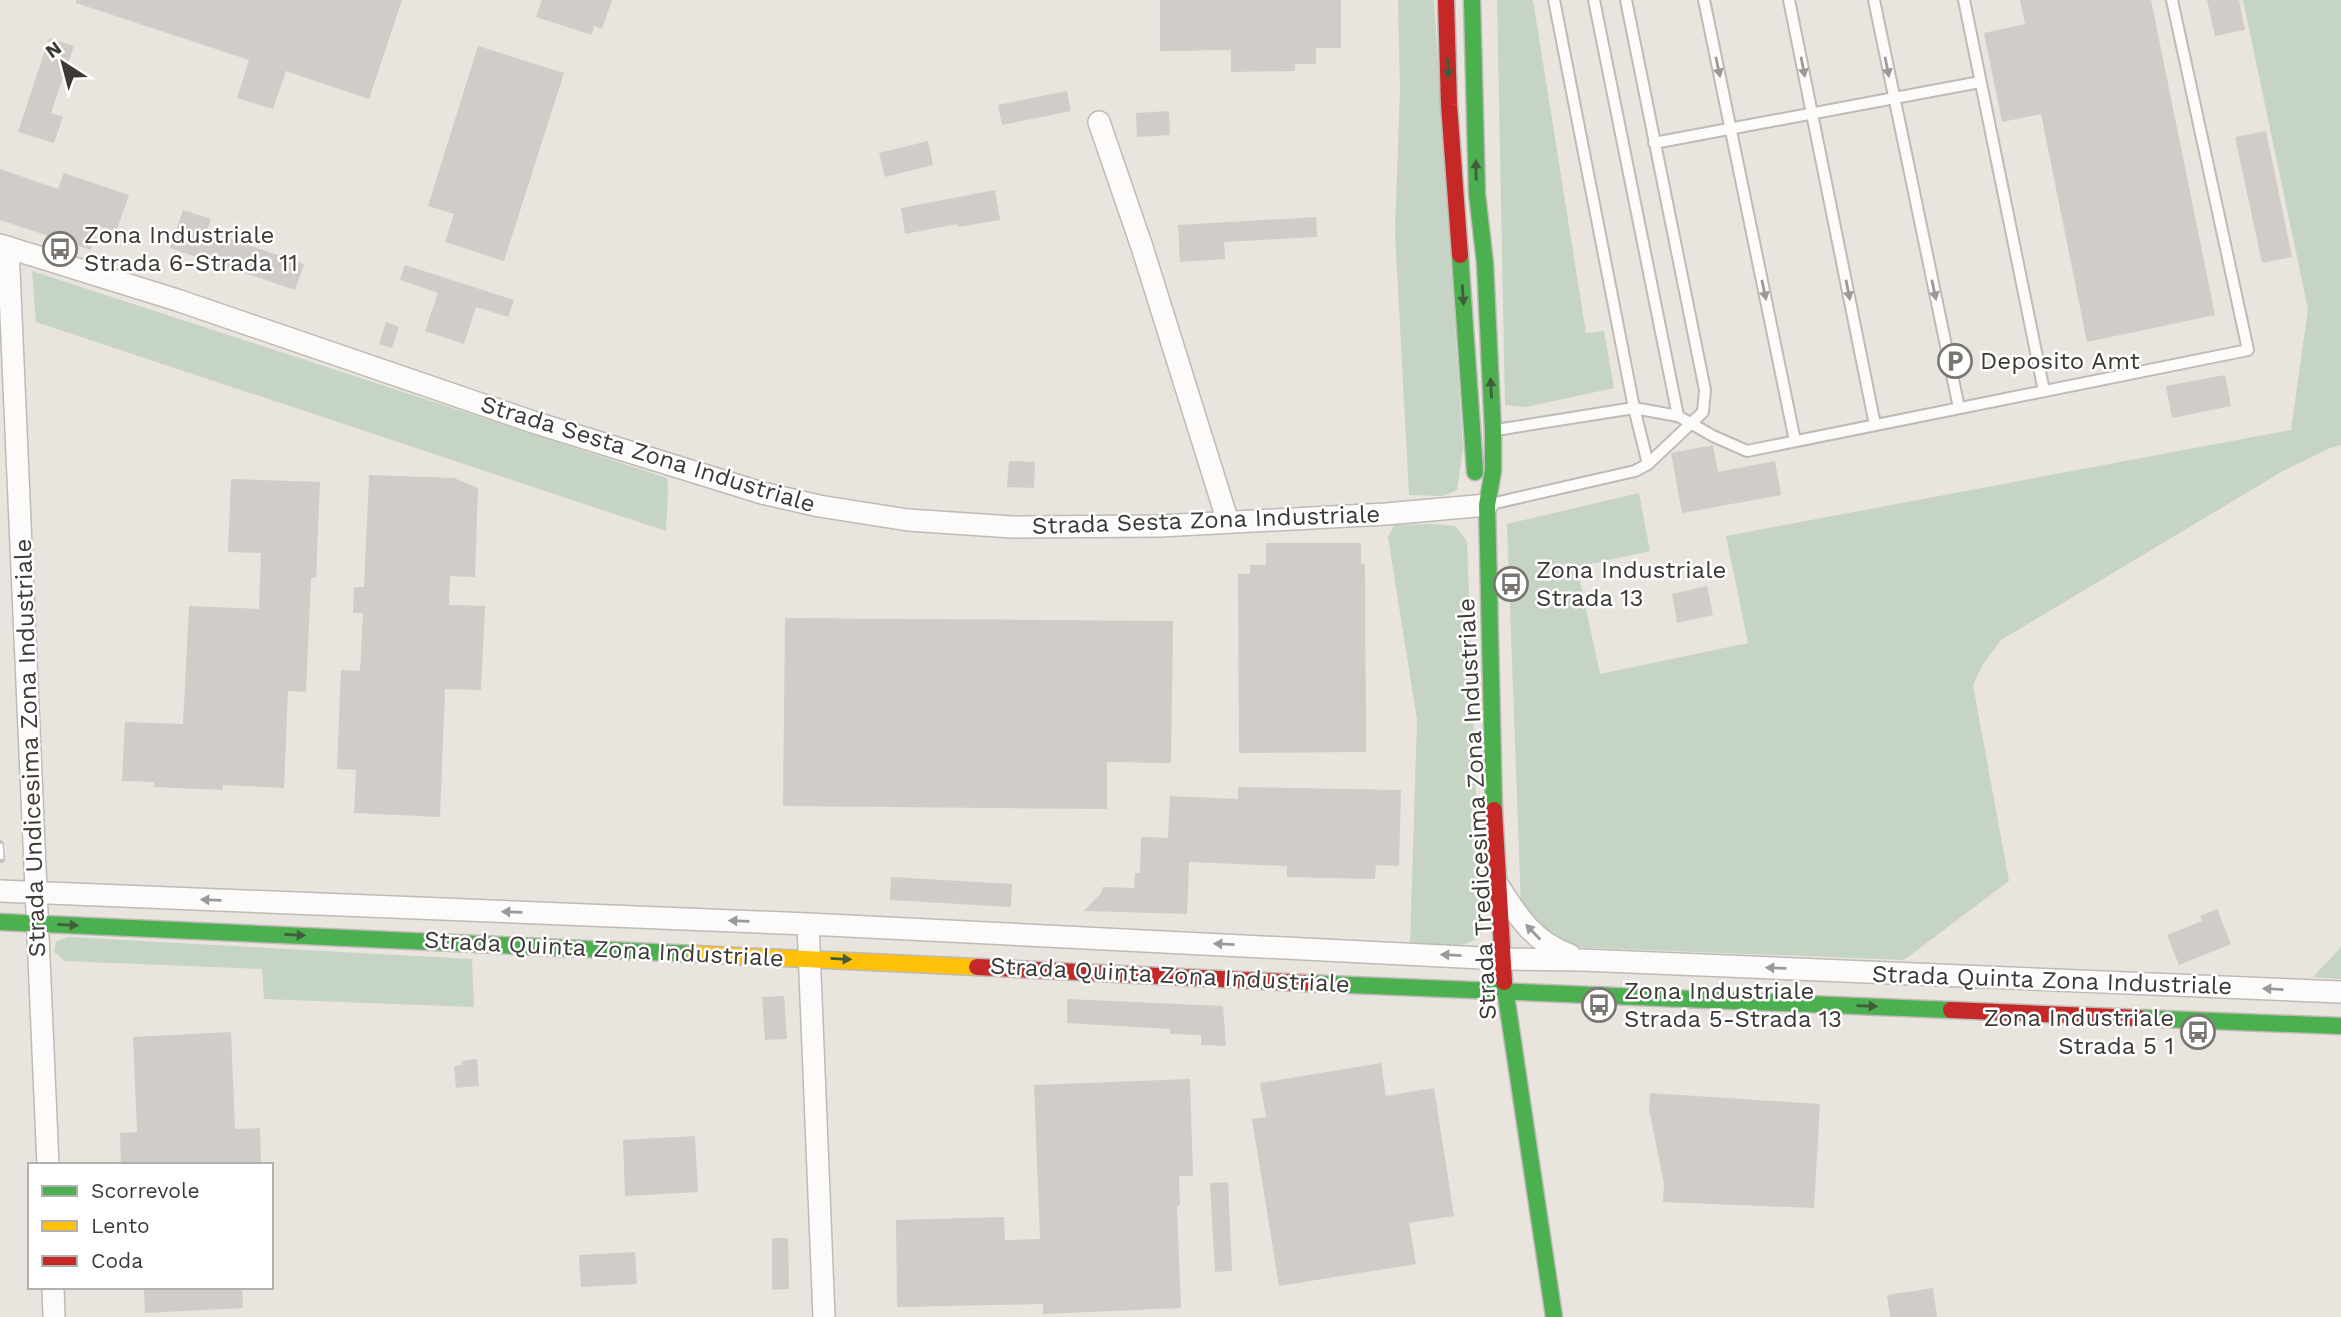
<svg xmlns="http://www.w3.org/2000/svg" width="2341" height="1317" viewBox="0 0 2341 1317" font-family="'Work Sans',sans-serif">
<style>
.green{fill:#c5d4c4}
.building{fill:#d1ccc8}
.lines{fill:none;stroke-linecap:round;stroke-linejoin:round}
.lane-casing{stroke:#bebab6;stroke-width:14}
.street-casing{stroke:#bebab6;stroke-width:24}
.fast-casing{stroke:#bebab6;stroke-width:19}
.slow-casing{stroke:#bebab6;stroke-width:19}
.jam-casing{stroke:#bebab6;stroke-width:19}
.lane{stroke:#fcfbfa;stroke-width:10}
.street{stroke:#fcfbfa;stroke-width:21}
.fast{stroke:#4caf50;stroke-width:16}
.slow{stroke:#ffc107;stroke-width:16}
.jam{stroke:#c62828;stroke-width:16}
.rail-casing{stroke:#c4c3c1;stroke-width:8}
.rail{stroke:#fff;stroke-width:5;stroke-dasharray:16;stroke-linecap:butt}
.oneway{fill:#9c9a98}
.oneway2{fill:#425d3e}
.labels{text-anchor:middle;stroke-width:5;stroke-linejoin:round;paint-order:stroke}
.poi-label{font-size:24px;fill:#3d3a36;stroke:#fff;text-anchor:start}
.street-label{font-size:24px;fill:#3d3a36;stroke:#fff}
</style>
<rect width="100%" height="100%" fill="#e9e4de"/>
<path class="green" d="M1398 0H1434L1463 449 1457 490 1443 496 1409 495 1395 232 1400 90Z
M1497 0H1533L1586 333 1604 331 1614 388 1526 407 1505 405Z
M2243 0H2341V445L2330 448 2283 471 2001 640 1983 664 1973 685 2009 881 1904 960 1570 947 1547 934 1521 906 1507 524 1639 493 1650 551 1577 567 1600 674 1748 643 1726 536 2291 430 2308 309Z
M32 271 667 478 668 489 666 531 36 322Z
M1429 524 1455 526 1467 541 1481 935C1462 952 1434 946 1410 946L1417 720 1388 537 1394 525Z
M68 937 472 959 474 1007 264 999 262 969 65 961 54 952 56 942Z
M2341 947V979L2313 977Z"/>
<path class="building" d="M76 0H402L369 99 286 71 273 109 237 98 249 60 76 3Z
M542 0H612L602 29 594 26 592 35 536 17Z
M1160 0H1341V48H1316V64H1295V71L1231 72V50L1160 51Z
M2020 0H2151L2215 315 2087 342 2041 114 2002 122 1984 33 2025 24Z
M2207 0H2239L2245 30 2215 36Z
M49 38 74 46 51 113 63 117 54 143 18 132Z
M478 46 564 73 504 261 445 242 454 214 428 206Z
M1067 91 1071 111 1002 125 998 105Z
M1169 111 1170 135 1137 137 1136 113Z
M2266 131 2292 257 2262 263 2235 137Z
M928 141 933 165 885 177 879 153Z
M0 169 58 189 64 173 129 195 116 232 98 226 91 250 0 220Z
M995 190 1000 220 958 227 957 224 905 234 901 208Z
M183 210 211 219 207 231 304 264 295 290 170 248Z
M1316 217 1317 237 1224 242 1225 259 1180 262 1178 225Z
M405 265 514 300 508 317 476 307 464 344 425 331 438 293 400 280Z
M386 322 399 327 392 348 379 344Z
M2225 375 2231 406 2172 418 2166 386Z
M1713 445 1718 472 1775 461 1781 495 1682 513 1671 453Z
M1009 461 1035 462 1034 488 1007 487Z
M369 475 454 478 478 488 475 577 450 576 449 605 485 606 481 690 445 689 440 817 354 813 356 770 337 769 341 670 360 671 363 613H353L354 587H364Z
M231 479 320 482 316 578H311L306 692 288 691 284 788 223 785V790L154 787V782L122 781 125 722 183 724 189 606 259 609 261 553 228 552Z
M1266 543H1361V564H1365L1366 752 1239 753 1238 574H1250V565H1266Z
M1707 586 1713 615 1677 623 1672 594Z
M785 618 1173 621 1171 763 1107 762V809L783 806Z
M1238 787 1401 790 1399 866 1376 865 1375 879 1287 877V866L1189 862 1187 914 1084 911 1101 893 1103 887 1134 888 1135 873H1140L1141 837 1168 838 1170 796 1238 799Z
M891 877 1012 884 1011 907 890 900Z
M2217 909 2231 944 2179 965 2167 935 2202 921 2200 916Z
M784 996 787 1039 765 1040 762 997Z
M1067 999 1223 1006 1226 1046 1201 1045V1035L1170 1034V1029L1067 1023Z
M231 1032 235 1129 260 1128 261 1165H121L120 1133 137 1132 133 1037Z
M477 1059 479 1086 456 1088 454 1066 462 1065 461 1061Z
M1381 1063 1386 1096 1434 1088 1454 1216 1409 1223 1416 1264 1279 1286 1252 1119 1266 1117 1260 1083Z
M1190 1079 1193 1176H1179L1180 1206H1177L1181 1308 1043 1314V1304L897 1307 896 1220 1004 1217 1005 1240 1040 1239 1034 1085Z
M1650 1093 1820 1104 1814 1208 1663 1202 1664 1184 1649 1109Z
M695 1136 698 1192 625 1196 623 1140Z
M1228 1182 1232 1271 1215 1272 1210 1183Z
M772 1238H788L789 1289 772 1290Z
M635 1252 637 1284 581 1287 579 1255Z
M144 1287H242L243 1308 145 1313Z
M1933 1288 1937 1317H1890L1887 1295Z"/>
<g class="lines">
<g class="lane-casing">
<path id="lane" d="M1554 0 1634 408 1648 464
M1594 0 1678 416
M1704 0 1795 441
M1789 0 1875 425
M1874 0 1959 408
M1964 0 2044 391
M1654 143 1980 82
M1496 430 1634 408 1678 416 1713 436 1747 451 2248 350 2172 0
M1491 504 1635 471 1648 464 1703 412 1705 390 1626 0"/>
</g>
<g class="street-casing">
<path id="street" d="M1099 122 1142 247 1228 522
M0 245 177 300 533 422 762 493 819 506 908 520 1012 527 1160 526 1386 514 1487 505
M8 247 48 1165
M1499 887C1518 917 1535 943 1570 955
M0 891 808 924 1502 959 1582 960 2341 992
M808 924 824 1317
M53 1287 54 1317"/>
</g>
<g class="fast-casing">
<path id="fast" d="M1472 0 1477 194 1485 263 1493 431V471L1487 505 1494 810
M1460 255 1475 472
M0 922 695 954
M1504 982 1554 1317
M1303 983 1951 1010
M2139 1018 2341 1026"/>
</g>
<g class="slow-casing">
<path id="slow" d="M695 954 977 967"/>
</g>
<g class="jam-casing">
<path id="jam" d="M1446 0 1449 105 1460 255
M1494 810 1504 982
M977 967 1303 983
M1951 1010 2139 1018"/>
</g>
<use href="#lane" class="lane"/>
<use href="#street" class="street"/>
<use href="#fast" class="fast"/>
<use href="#slow" class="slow"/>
<use href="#jam" class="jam"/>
<g class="rail-casing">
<path id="rail" d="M0 844 1 859"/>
</g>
<use href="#rail" class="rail"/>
</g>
<defs><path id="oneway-solid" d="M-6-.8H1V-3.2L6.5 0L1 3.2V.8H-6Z" transform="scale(1.75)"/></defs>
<g class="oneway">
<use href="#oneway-solid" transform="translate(1718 67) rotate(78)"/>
<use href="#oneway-solid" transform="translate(1803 67) rotate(79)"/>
<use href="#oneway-solid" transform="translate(1887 67) rotate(79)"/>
<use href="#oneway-solid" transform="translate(1764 290) rotate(78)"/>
<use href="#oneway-solid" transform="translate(1848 290) rotate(79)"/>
<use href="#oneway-solid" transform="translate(1934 290) rotate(78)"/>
<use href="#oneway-solid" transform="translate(211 900) rotate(-178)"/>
<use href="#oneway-solid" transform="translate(512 912) rotate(-178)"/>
<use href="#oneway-solid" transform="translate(739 921) rotate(-178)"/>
<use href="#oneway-solid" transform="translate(1533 932) rotate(-134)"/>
<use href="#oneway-solid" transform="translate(1224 944) rotate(-177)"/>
<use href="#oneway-solid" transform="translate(1451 955) rotate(-177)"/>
<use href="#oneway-solid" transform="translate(1776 968) rotate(-178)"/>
<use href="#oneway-solid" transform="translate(2273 989) rotate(-177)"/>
</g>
<g class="oneway2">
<use href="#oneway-solid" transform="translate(1448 68) rotate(88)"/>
<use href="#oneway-solid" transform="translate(1476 170) rotate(-91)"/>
<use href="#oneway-solid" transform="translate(1463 295) rotate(86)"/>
<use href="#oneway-solid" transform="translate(1491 388) rotate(-93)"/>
<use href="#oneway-solid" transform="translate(68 925) rotate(3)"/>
<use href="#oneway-solid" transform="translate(295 935) rotate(3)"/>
<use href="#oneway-solid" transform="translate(841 959) rotate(3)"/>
<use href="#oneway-solid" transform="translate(1867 1006) rotate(2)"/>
</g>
<defs>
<g id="bus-ring" transform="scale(1.75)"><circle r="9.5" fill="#fff" stroke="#797671" stroke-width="1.5"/><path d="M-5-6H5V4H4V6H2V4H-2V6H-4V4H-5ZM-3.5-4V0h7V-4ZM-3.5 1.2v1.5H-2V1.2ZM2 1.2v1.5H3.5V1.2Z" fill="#797671"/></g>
<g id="parking-ring" transform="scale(1.75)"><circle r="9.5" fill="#fff" stroke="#797671" stroke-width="1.5"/><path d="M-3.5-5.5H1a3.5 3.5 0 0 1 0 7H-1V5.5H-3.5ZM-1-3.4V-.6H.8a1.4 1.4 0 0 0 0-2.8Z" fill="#797671"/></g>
</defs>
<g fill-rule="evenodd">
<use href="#bus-ring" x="60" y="249"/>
<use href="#parking-ring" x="1955" y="361"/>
<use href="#bus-ring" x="1511" y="584"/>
<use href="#bus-ring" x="1599" y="1005"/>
<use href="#bus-ring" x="2198" y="1032"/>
</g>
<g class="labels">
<g class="poi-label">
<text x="84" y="243">Zona Industriale<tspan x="84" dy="28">Strada 6-Strada 11</tspan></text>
<text x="1980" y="369">Deposito Amt</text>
<text x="1536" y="578">Zona Industriale<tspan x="1536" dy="28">Strada 13</tspan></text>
<text x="1624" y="999">Zona Industriale<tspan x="1624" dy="28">Strada 5-Strada 13</tspan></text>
<text x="2174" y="1026" text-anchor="end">Zona Industriale<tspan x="2174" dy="28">Strada 5 1</tspan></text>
</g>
<g class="street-label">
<text transform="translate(648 454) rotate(17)" y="8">Strada Sesta Zona Industriale</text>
<text transform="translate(1206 520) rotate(-2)" y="8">Strada Sesta Zona Industriale</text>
<text transform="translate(30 748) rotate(-92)" y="8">Strada Undicesima Zona Industriale</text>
<text transform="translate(1477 809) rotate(-93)" y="8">Strada Tredicesima Zona Industriale</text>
<text transform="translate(604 949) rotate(3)" y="8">Strada Quinta Zona Industriale</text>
<text transform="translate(1170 975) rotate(3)" y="8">Strada Quinta Zona Industriale</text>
<text transform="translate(2052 980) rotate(2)" y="8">Strada Quinta Zona Industriale</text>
</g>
</g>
<rect x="28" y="1163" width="245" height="126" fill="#ffffff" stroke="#b1b0af" stroke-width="2"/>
<rect x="42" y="1186" width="35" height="10" fill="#4caf50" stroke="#b1b0af" stroke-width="2"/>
<text x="91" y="1198" font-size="21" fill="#3d3a36">Scorrevole</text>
<rect x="42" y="1221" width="35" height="10" fill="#ffc107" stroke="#b1b0af" stroke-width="2"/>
<text x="91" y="1233" font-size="21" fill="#3d3a36">Lento</text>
<rect x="42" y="1256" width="35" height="10" fill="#c62828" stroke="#b1b0af" stroke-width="2"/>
<text x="91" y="1268" font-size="21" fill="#3d3a36">Coda</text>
<g transform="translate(63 63) rotate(324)" stroke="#ffffff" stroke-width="5" paint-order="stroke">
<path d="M0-5L12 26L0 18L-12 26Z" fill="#3d3a36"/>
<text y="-10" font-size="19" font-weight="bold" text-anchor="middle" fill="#3d3a36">N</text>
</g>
</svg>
